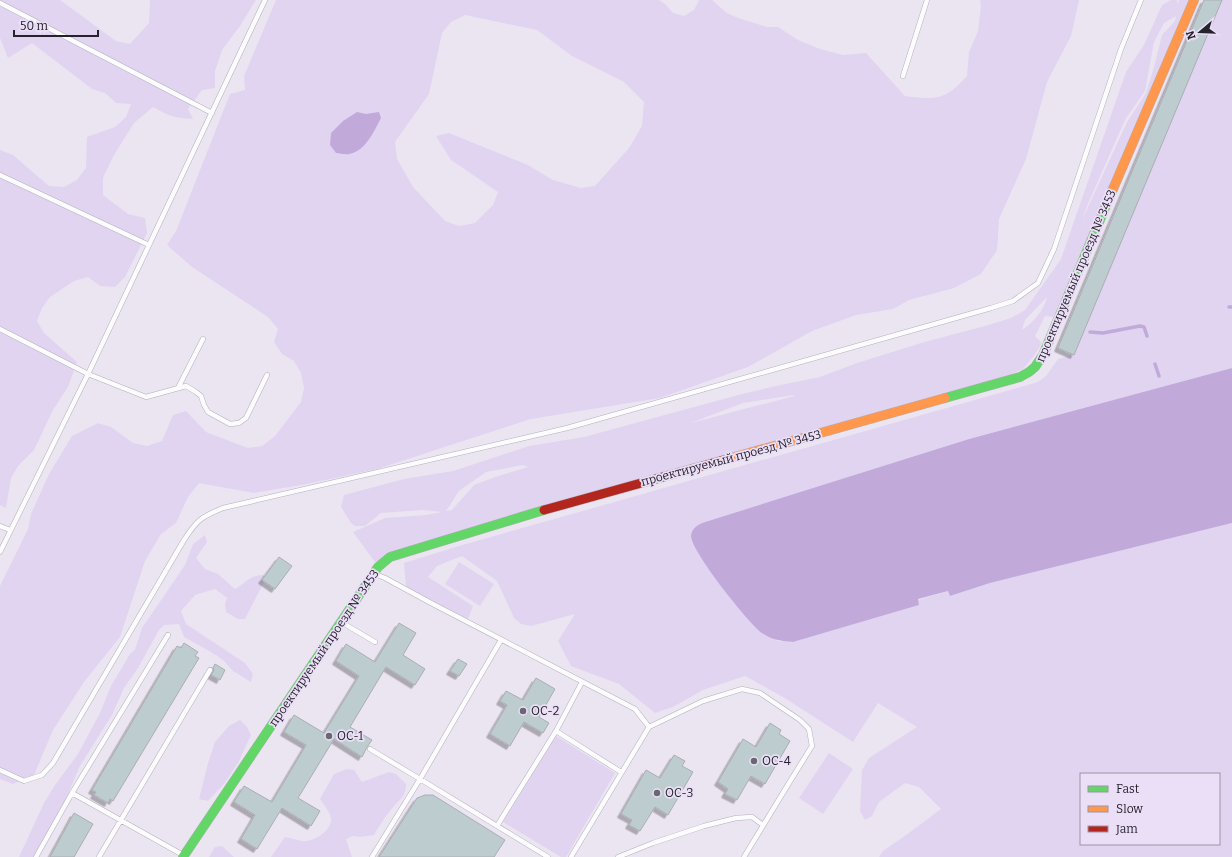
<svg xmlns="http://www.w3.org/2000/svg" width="1232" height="857" viewBox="0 0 1232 857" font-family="Bitter,serif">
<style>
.green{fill:#e1d4f1;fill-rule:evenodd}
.water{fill:#c1aada}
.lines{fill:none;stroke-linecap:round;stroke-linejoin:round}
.stream{stroke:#c1aada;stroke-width:3.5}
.building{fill:#bdcdcf;stroke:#abadb2;filter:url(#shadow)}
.lane-casing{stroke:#b4afb9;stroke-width:5.5}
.fast-casing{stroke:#b4afb9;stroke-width:10}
.slow-casing{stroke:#b4afb9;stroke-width:10}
.jam-casing{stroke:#b4afb9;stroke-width:10}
.lane{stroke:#fcfbfd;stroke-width:4.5}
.fast{stroke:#63d668;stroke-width:9}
.slow{stroke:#ff974d;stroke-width:9}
.jam{stroke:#b3261e;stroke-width:9}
.poi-dot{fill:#6b6671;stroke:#ebdff8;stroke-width:1.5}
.labels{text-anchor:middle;stroke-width:3.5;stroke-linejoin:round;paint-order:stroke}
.street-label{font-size:12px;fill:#26222b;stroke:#ebdff8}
.poi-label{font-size:12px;fill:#26222b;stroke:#ebdff8;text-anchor:start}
</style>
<defs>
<filter id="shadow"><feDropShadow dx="-3.5" dy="3.5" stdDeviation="0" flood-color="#0004"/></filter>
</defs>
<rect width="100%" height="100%" fill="#ebe5f2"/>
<path class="green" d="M0 0H60L116 41 130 44 149 23 150 0H256L240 26 222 50 215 71V88L202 90 188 109 193 119C174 118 169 116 153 107L134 123 114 155 103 178V195L128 214 145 218 147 233 125 277 115 287 100 286 88 277 74 281 50 297 42 308 37 321 44 333 77 362 68 387 53 410 34 450 18 466 11 478 6 508 0 505V150L13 155 49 186 64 187 77 180 86 168 87 137 115 127 126 117 131 104 116 103 105 93 92 89 32 43 8 58 0 38Z
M276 0H659L665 4 673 13 684 16 694 10 699 0H712L727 13 738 18 767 27H778L798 40 820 49 843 55 866 53 905 96C921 98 938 101 951 91 957 87 962 81 967 76L969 52 978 31 981 6 980 0H1079L1071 36 1047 82 1026 159 999 219 997 250 981 274 954 288 909 300 893 309 856 315 812 331 748 367 660 398 531 419 377 469 307 484 254 493 199 483 188 497 176 523 161 534 145 561 120 637 84 682 53 730 34 775 13 784 0 779V586L28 529 31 514 49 474 72 436 98 423 111 427 133 443 147 446 162 441 173 415 186 411 206 432 248 448 262 446 275 436 301 402 304 388 301 373 294 361 282 354 274 342 278 329 268 317 192 267 167 245 176 231 230 94 245 90 244 76ZM465 15 537 30 572 56 624 82 644 102 642 126 629 148 595 186 581 188 553 180 528 165 449 133 436 136 451 160 498 192 493 205 475 223 459 226 445 221 413 187 397 159 395 142 429 94 442 33 451 22Z
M1171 0H1177L1178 5 1179 0H1189L1053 317 1045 316 1035 336 1042 343 1034 356 1023 369 1009 375 375 562 353 532 385 518 426 515 442 512 423 510 381 513 365 526H355L351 523 341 507 344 495 404 479 453 471 529 446 584 437 742 394 785 384 820 377 857 363 921 343 985 326 1011 318 1025 310 1061 259 1126 72 1144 45 1162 5ZM1176 16 1175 21 1162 35 1154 67 1146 93 1127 122 1082 220 1087 206 1125 120 1145 91 1154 42 1164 23ZM1047 297C1044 310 1033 323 1022 330L1025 320ZM795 395 794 396 691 423 743 403ZM523 465 528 467 495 477 474 485 452 510 446 511 459 491 486 472Z
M1222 0H1232V368L969 439 702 523 697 526 691 538 701 557 733 602 761 632 778 641 793 642 919 605 918 600 949 591 950 596 990 583 1232 523V857H879L883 851 909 833 941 809 919 787 905 783 879 802 872 816 865 820 860 811 862 770 869 758 906 734 917 727 878 703 853 742 783 697 745 676 703 690 673 707 655 713 619 684 571 666 558 641 575 614 531 626 521 624 514 618 497 581 462 556 437 566 428 577 473 606 468 619 406 587 404 563 459 546 1038 382 1046 376 1058 359 1074 355ZM1081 774H1219V844H1081Z
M205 535 207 542 196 558 205 569 218 574 235 589C246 583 250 575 264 575V582L245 619H238L226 612 225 604 227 598 215 589 195 595 181 611 186 624 245 663 253 674 251 682 233 671 223 660 211 652 184 637 179 624 164 625 159 630 138 668 124 688 112 715 80 766 46 845 39 857H19L44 803 55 785 78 754 100 713 111 686 130 654 135 650 142 628 185 565 193 544Z
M459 562 494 584 480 606 445 584Z
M240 720 247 727 251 735 238 763 224 784 208 801 199 799 208 763 215 742 229 726Z
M556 736 615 773 566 857H561L503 822Z
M829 753 853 769 823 814 799 798Z
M347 769 354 770 362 782 389 772 396 774 406 784C406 798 398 800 390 811 384 818 379 827 374 835L360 837 353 836 346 839 352 857H271L285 837C292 838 301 842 307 841 317 839 332 830 331 818 330 812 324 805 320 799L334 774Z
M222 846 234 857H209L215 847Z"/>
<path class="water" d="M357 112 366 114 379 112 381 118C374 131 366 151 349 154 345 155 340 153 336 153L330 145 331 133 343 121Z
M1232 368V523L990 583 950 596 948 591 918 599 919 605 793 642C781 641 772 640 762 633 748 623 691 551 691 536 692 529 696 526 702 523L969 439Z"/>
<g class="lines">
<path class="stream" d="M1229 307H1232
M1090 332 1103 333 1140 326 1144 327 1147 336
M1155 364 1159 376"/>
</g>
<path class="building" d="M1204 0H1222L1074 355 1058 348Z
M279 557 292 566 275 589 262 580Z
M399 623 416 633 403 655 425 669 415 685 386 667 350 727 372 740 367 747 362 757 334 739 298 798 320 811 311 826 282 808 257 849 241 839 255 815 234 802 244 786 272 802 306 745 284 732 294 715 324 733 359 676 336 661 346 644 375 662Z
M184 643 198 652 195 656 199 658 113 801 110 799 108 803 94 795 96 792 92 790 177 646 181 648Z
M458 659 467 664 459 676 450 671Z
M215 664 225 670 220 680 211 675 214 670 213 668Z
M536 678 555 689 539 717 549 723 543 733 524 722 510 746 490 734 507 705 500 701 506 691 523 700Z
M770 723 781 730 779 734 790 741 765 784 751 776 737 800 725 794 728 789 718 782 743 739 756 747Z
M674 755 685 761 682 766 693 772 668 815 655 807 640 831 629 825 632 820 621 814 646 770 660 778Z
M425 795H433L505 840 494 857H379L417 798Z
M74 813 93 824 74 857H50Z"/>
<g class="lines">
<g class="lane-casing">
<path id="lane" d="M0 3 212 113
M903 76 927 0
M0 175 149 245
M0 329 88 374 146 397 186 386 196 392 201 396 204 405 208 412 230 424 239 423 246 418 267 375
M178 388 203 339
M0 526 10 530
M0 552 88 374 265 0
M375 574 385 578 431 603 635 709 649 727
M341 622 375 642
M582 682 556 731 621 772
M370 749 420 779 501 640
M0 770 24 781 42 775 53 763 184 540C197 520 201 517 223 508L567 428 991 308 1013 301 1038 283 1054 249 1121 49 1141 0
M72 793 183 855
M497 826 556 731
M36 857 72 793 168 635
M99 857 210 670
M372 857 420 779 548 857
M571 857 649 727 703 701 742 689 760 693 800 720 809 729 812 746 789 783 744 857
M618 857 653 843 704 826 736 818 752 817 763 825"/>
</g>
<g class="fast-casing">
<path id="fast" d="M945 398 1020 377 1029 372 1035 367 1043 355 1113 189
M183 857 378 567 390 557 544 510"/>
</g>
<g class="slow-casing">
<path id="slow" d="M1113 189 1194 0
M724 460 945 398"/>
</g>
<g class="jam-casing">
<path id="jam" d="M544 510 724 460"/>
</g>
<use href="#lane" class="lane"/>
<use href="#fast" class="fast"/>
<use href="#slow" class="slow"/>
<use href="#jam" class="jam"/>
</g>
<g class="poi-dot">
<circle cx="523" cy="711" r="4"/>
<circle cx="329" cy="736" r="4"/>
<circle cx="754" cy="761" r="4"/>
<circle cx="657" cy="793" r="4"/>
</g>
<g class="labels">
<g class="street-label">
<text transform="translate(1076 276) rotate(-67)" y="4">проектируемый проезд № 3453</text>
<text transform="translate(731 458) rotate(-15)" y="4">проектируемый проезд № 3453</text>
<text transform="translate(324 648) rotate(-56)" y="4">проектируемый проезд № 3453</text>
</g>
<g class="poi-label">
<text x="531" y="715">ОС-2</text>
<text x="337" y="740">ОС-1</text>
<text x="762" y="765">ОС-4</text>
<text x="665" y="797">ОС-3</text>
</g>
</g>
<rect x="1080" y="773" width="140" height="72" fill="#ebdff8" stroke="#9c93a6"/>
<rect x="1088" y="786" width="20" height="6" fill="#63d668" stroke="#9c93a6"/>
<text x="1116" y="793" font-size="12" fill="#26222b">Fast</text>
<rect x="1088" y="806" width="20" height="6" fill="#ff974d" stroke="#9c93a6"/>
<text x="1116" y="813" font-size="12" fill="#26222b">Slow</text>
<rect x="1088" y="826" width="20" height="6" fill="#b3261e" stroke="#9c93a6"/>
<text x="1116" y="833" font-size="12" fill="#26222b">Jam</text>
<g transform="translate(1200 32) rotate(251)" stroke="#ebdff8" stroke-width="3" paint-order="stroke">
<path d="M0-3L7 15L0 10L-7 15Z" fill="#26222b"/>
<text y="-6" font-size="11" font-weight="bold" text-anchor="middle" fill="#26222b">N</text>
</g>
<path d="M14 30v6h84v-6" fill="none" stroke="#26222b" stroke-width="2"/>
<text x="20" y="30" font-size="12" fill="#26222b" stroke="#ebdff8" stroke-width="3" paint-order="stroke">50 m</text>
</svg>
